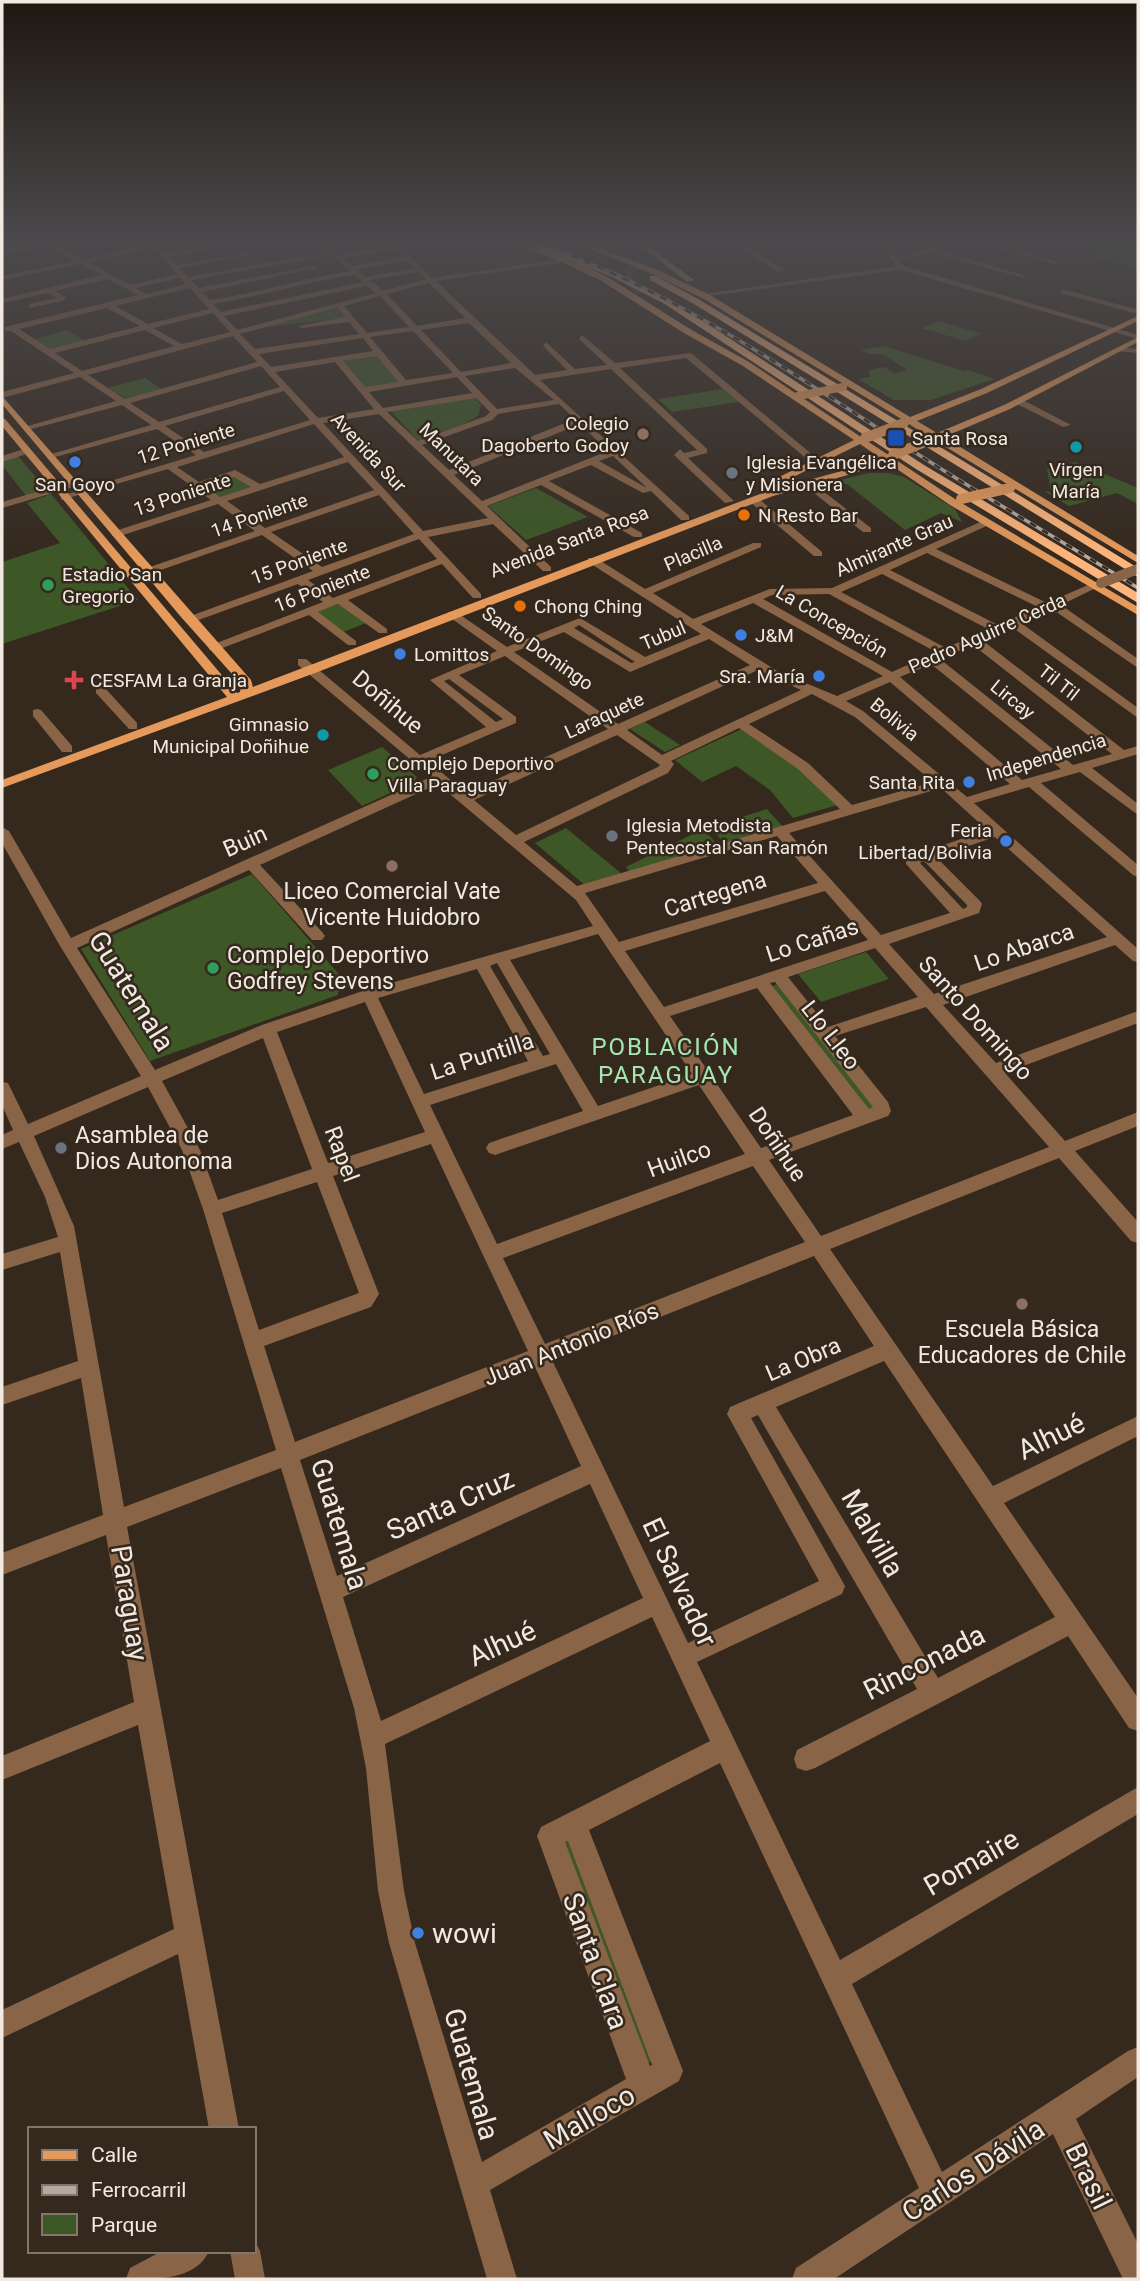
<svg xmlns="http://www.w3.org/2000/svg" width="1140" height="2281" viewBox="0 0 1140 2281" font-family="Roboto,sans-serif">
<style>
.green{fill:#3d5727}
.lines{fill:none;stroke-linecap:round;stroke-linejoin:round}
.major-tunnel{stroke:#51463b;stroke-width:8;stroke-dasharray:8 3.5;stroke-linecap:butt}
.minor{fill:#896447;fill-rule:evenodd}
.major{fill:#e59a5c;fill-rule:evenodd}
.highway{fill:#feb57b;fill-rule:evenodd}
.rail-casing{stroke:#b3aaa1;stroke-width:3.5}
.rail{stroke:#35291e;stroke-width:2.5;stroke-dasharray:7;stroke-linecap:butt}
.minor-bridge{stroke:#896447;stroke-width:10}
.major-bridge-far1{stroke:#e59a5c;stroke-width:8}
.major-bridge{stroke:#e59a5c;stroke-width:10}
.education-dot{fill:#8d6e63;stroke:#35291e;stroke-width:2.5}
.transit-dot{fill:#1a4fb4;stroke:#35291e;stroke-width:2.5}
.culture-dot{fill:#0f9aa8;stroke:#35291e;stroke-width:2.5}
.shop-dot{fill:#3f7fe0;stroke:#35291e;stroke-width:2.5}
.worship-dot{fill:#6b7280;stroke:#35291e;stroke-width:2.5}
.food-dot{fill:#e8710a;stroke:#35291e;stroke-width:2.5}
.leisure-dot{fill:#2e9e5b;stroke:#35291e;stroke-width:2.5}
.health-dot{fill:#e0444e;stroke:#35291e;stroke-width:2.5}
.labels{text-anchor:middle;stroke-width:5;stroke-linejoin:round;paint-order:stroke}
.far-poi-label{font-size:19px;fill:#f2eae2;stroke:#35291e;text-anchor:start}
.far-street-label{font-size:19px;fill:#f2eae2;stroke:#35291e}
.street-label{font-size:23px;fill:#f2eae2;stroke:#35291e}
.poi-label{font-size:23px;fill:#f2eae2;stroke:#35291e}
.neighbourhood-label{font-size:24px;letter-spacing:2px;fill:#a6e7b0;stroke:#35291e}
.near-street-label{font-size:28px;fill:#f2eae2;stroke:#35291e}
.near-poi-label{font-size:28px;fill:#f2eae2;stroke:#35291e;text-anchor:start}
</style>
<rect width="100%" height="100%" fill="#35291e"/>
<path class="green" d="M1124 240H1138V268L1087 255Z
M336 309 346 318 267 327Z
M939 321 982 334 965 341 922 328Z
M67 330 85 341 50 349 34 339Z
M884 346 964 371 968 370 995 379 931 400H894L858 379 870 377 869 370 884 367 894 373 908 370 882 354H868L861 350Z
M376 355 400 383 365 388 343 361Z
M145 378 162 389 127 399 108 388Z
M723 389 739 402 672 412 658 399Z
M474 397 481 405 478 416 464 424 418 441 391 411Z
M18 456 47 490 26 496 2 465V461Z
M1076 462 1138 488V504L1117 493 1069 506 1044 491 1051 492 1047 469Z
M870 473H888L904 477 955 509 962 522 941 513 905 530 847 484 827 483Z
M231 475 252 486 251 488 219 497 203 486Z
M536 488 588 517 526 540 488 506Z
M51 494 138 600 2 644V562L60 543 27 503Z
M339 604 366 623 336 635 310 615Z
M645 722 680 745 665 752 630 729Z
M746 727 803 766 841 804 793 818 770 790 736 766 702 782 675 760Z
M382 747 417 777 414 782 362 806 328 770Z
M767 809 783 827 725 844 710 827Z
M566 828 622 874 586 886 535 843Z
M703 829 718 845 630 872 626 867Z
M252 874 349 986 338 992V995L150 1061 81 949Z
M866 952 889 979 821 1002 798 974Z
M780 983 878 1108 865 1113 767 988Z
M576 1835 657 2058 642 2066 560 1844Z"/>
<g class="lines">
<path class="major-tunnel" d="M640 259 626 275 641 293"/>
<path class="minor" d="M40 240 58 241 56 244 83 259 151 245 147 240H153L157 243 186 240 160 247 166 254 251 240H264L170 257 177 265 246 253 250 255 180 268 188 277 327 252 314 240H321L339 255 392 246 387 240H393L432 278 568 258 565 262 436 281 535 375 567 370 543 346 546 342 575 369 607 365 579 339 582 335 615 363 691 353 821 462 813 464 686 358 620 368 707 449V453L688 458 734 501 725 503 674 455 680 449 684 453 697 450 611 369 540 380 689 516V520H681L651 491 643 493 591 465 549 481 642 533V537H634L541 485 487 506 551 567V571H543L493 524 428 537 481 594V598H473L442 564 348 600 387 629V633H379L338 604 318 612 356 641V645H348L309 615 217 650H209V646L323 602 298 584 193 622H185V618L313 571 262 535 152 573H144V569L255 531 218 504 120 536H112V532L211 500 168 469 61 500V496L196 455 157 429 48 459V455L151 425 122 405 24 431V427L116 401 80 377 2 398V392L74 373 11 331H5V327L138 295 108 279 55 291 66 297 63 301 29 308V304L57 298 48 293 2 303V299L102 275 81 264 2 280V276L75 261 48 246 2 255V251L43 243ZM154 248 177 274 130 285 88 262ZM396 249 403 257 352 266 343 258ZM331 255 350 271C302 279 257 293 210 300L202 292 317 268 313 266 199 288 191 280ZM407 261 414 268 365 277 357 269ZM418 272 426 279 383 291 370 280ZM354 275 363 282 221 312 213 304C261 296 307 282 354 275ZM180 278 186 284 146 294 136 288ZM429 283 465 318 417 326 387 294ZM367 286 376 293 237 330 224 316ZM190 288 209 309 148 324 115 306ZM380 296 409 327 367 333 344 306ZM107 308 140 326 50 349 19 329ZM337 308 345 317 298 326 302 328 349 322 359 334 255 349 240 334ZM213 313 230 332 182 344 153 328ZM469 323 511 363 461 372 421 330ZM145 330 174 346 82 371 55 353ZM413 331 453 373 406 380 370 337ZM233 336 257 362 125 399 88 375ZM363 338 373 351 271 367 259 354ZM377 356 398 382 365 387 343 361ZM335 362 374 409 318 418 275 372ZM261 366 280 387 159 422 130 403ZM515 368 554 400 497 409 465 376ZM457 377 472 393 383 408 369 392ZM284 391 310 420 204 452 165 426ZM476 398 490 412 486 416 418 441 387 412ZM559 404 575 419 449 470 422 445 492 420 498 414ZM379 414 488 518 423 531 323 423ZM314 424 344 457 260 484 235 470 199 482 177 467ZM580 424 608 451 482 501 454 475ZM613 456 647 488 599 461ZM348 462 374 490 265 528 227 501ZM234 477 251 487 220 497 205 486ZM379 495 414 534 322 567 271 532ZM419 539 437 559 333 598 308 580Z
M695 240H712L647 249 643 247Z
M731 240H738L784 270 777 272Z
M879 240H885L888 243 913 240 890 247 898 258 949 240H957L935 249 1027 276 1023 278 929 252 900 262 904 266 1138 335V339L901 270 709 296 705 294 896 266Z
M967 240H976L1060 262 1056 264Z
M1063 289 1138 310V314L1060 293Z
M1119 347 1138 349V353L1116 351Z
M1015 399H1021L1071 425 1063 427 1015 403Z
M27 448 32 451 30 453 2 462V456Z
M74 481 79 484 77 486 2 508V502Z
M804 481H810L871 528V532H863L804 485Z
M750 498H758L822 552V556H814L750 502Z
M987 519 992 522 991 524 936 549 1047 603 1097 581 1106 583 1061 605 1138 659V668L1052 609 1021 623 1138 708V718L1012 627 982 640 1124 750 1138 746V754L1092 768 1138 804V815L1080 772 1041 783 1138 865V877L1133 875 1029 787 974 803 1138 949V962L1133 961 1115 945 943 1005 996 1063 1138 1011V1023L1005 1073 1065 1141 1138 1112V1126L1075 1151 1138 1222V1243L1131 1241 1059 1158 830 1249 993 1486 1138 1416V1436L1004 1503 1138 1698V1731L1129 1728 1068 1636 815 1768 806 1771 797 1768 794 1759 797 1750 917 1689 758 1415 751 1418 845 1586 842 1594 697 1662 840 1960 1138 1787V1814L852 1984 942 2172 1128 2051 1138 2047V2077L1076 2119 1138 2244V2279H1123L1053 2134 834 2279H792L796 2268 919 2188 720 1763 589 1830 683 2071 679 2081 490 2190 517 2279H487L389 1943 378 1891 366 1768 354 1708 281 1468 127 1527 239 2129H209L178 1954 2 2038V2010L174 1929 138 1725 2 1780V1756L134 1702 106 1535 2 1575V1553L103 1515 81 1378 2 1405V1387L78 1361 60 1252 2 1270V1254L58 1237 45 1197 19 1142 2 1149V1135L13 1130 2 1105V1082L8 1083 28 1124 141 1076 60 946 2 843V827L9 831 71 938 431 777 298 665V659H306L420 755 486 727 430 680 497 651 448 616V612H456L507 647 580 618 645 657 701 634 588 562V558H596L645 589 753 543H761V547L653 593 693 619 770 589 832 588ZM927 553 1038 607 998 625 890 570ZM882 574 988 629 946 648 841 592ZM829 594 936 652 892 672 763 599 772 595ZM753 603 883 676 837 696 779 672 701 624ZM579 625 635 662 631 663 574 628ZM564 632 630 672 709 639 750 665 618 724 514 652ZM973 645 1112 754 1073 765 940 659ZM505 656 608 729 466 793 428 761 516 723V717L459 675ZM931 664 1061 769 1022 780 900 677ZM758 670 801 690 662 755 627 730ZM449 679 503 719 496 722 444 681ZM890 682 1010 784 967 797 863 711 846 701ZM812 694 855 717 933 782 852 805 808 763 749 724ZM739 728 798 769 840 809 577 886 524 842 668 773 674 764 671 761ZM617 735 660 765 658 767 516 835 474 800ZM438 784 576 900 593 926 363 991 262 1025 155 1070 77 948 249 870 312 940H322L325 936 322 932 260 865ZM941 788 987 830 906 858V864L950 913 881 935 789 833ZM777 836 818 883 619 942 585 893ZM995 837 1107 937 934 994 889 944 979 913 982 904 980 901 936 857ZM924 861 967 905V907L963 909 920 863ZM825 891 868 940 664 1007 625 951ZM598 934 692 1074 598 1106 510 960ZM875 948 918 997 828 1027 788 977ZM497 963 550 1054 543 1056 490 966ZM477 969 528 1061 424 1094 378 998ZM775 982 873 1107 869 1109 770 983ZM757 988 853 1115 761 1148 670 1016ZM365 1002 425 1132 328 1163 277 1032ZM926 1007 1049 1147 821 1236 769 1160 888 1116 891 1111 888 1102 835 1036ZM263 1038 312 1169 218 1200 200 1150 162 1081ZM556 1064 583 1111 489 1143 486 1148 489 1153 495 1155 699 1085 745 1154 497 1244 430 1105ZM148 1087 182 1150 203 1209 276 1450 124 1507 74 1226 34 1136ZM431 1144 528 1351 295 1442 264 1346 371 1307 379 1294 333 1176ZM753 1166 805 1242 545 1344 503 1258ZM317 1182 359 1293 259 1330 222 1213ZM814 1256 874 1346 730 1407 727 1414 819 1581 688 1643 552 1360ZM884 1361 1055 1617 938 1678 776 1407ZM535 1367 581 1466 337 1576 300 1460ZM590 1484 643 1598 381 1721 343 1597ZM652 1617 710 1741 541 1827 537 1836 626 2079 482 2162 415 1943 404 1891 385 1744ZM568 1841 652 2065 650 2066 565 1842Z
M100 686 104 687 137 723V729H129L96 693V687Z
M37 709 41 710 72 746V752H62L33 716V710Z
M254 2239 260 2251 265 2279H235L230 2251H254Z
M162 2251H209C196 2281 154 2279 126 2279L130 2268Z"/>
<path class="major" d="M501 240H509L563 256 606 276 690 329 749 362 861 437 868 436 867 441 887 454 896 453 898 455 893 458 958 501 1138 607V615L950 505 885 461 855 473 773 496 315 673 2 788V780L227 697 2 426V418L5 419 237 693 240 692 241 684 181 617 2 404V396L251 680 253 687 765 492 849 469 879 457 860 444 775 486H769V482L854 440 743 366 684 333 600 280 557 260Z
M567 240H575L656 269 710 295 910 417 981 389 1138 316V321L987 393 917 421 937 433 1004 405 1138 337V342L1010 409 944 437 1138 556V563L936 441H929V437L909 424 901 425 903 420 704 299 650 273Z
M633 240H640L694 280 687 282Z"/>
<path class="highway" d="M518 240H528L616 272 669 299 924 465 1138 593V603L916 469 663 303 610 276Z
M650 276H656L700 300 1138 568V577L694 304 650 280Z"/>
<g class="rail-casing">
<path id="rail" d="M532 240C677 293 788 370 916 453 989 500 1064 542 1138 588"/>
</g>
<use href="#rail" class="rail"/>
<path class="minor-bridge" d="M1101 583 1138 569"/>
<path class="major-bridge-far1" d="M798 396 843 387"/>
<path class="major-bridge" d="M865 438 904 423
M893 455 932 439
M961 499 1010 488"/>
</g>
<linearGradient id="sky" x2="0" y2="1"><stop stop-color="#1d1710"/><stop offset="0.43" stop-color="#4b494c"/><stop offset="1" stop-color="#4b494c" stop-opacity="0"/></linearGradient>
<rect width="1140" height="559" fill="url(#sky)"/>
<g class="education-dot">
<circle cx="643" cy="434" r="7"/>
<circle cx="392" cy="866" r="7"/>
<circle cx="1022" cy="1304" r="7"/>
</g>
<rect class="transit-dot" x="887" y="429" width="18" height="18" rx="3.5"/>
<g class="culture-dot">
<circle cx="1076" cy="447" r="7"/>
<circle cx="323" cy="735" r="7"/>
</g>
<g class="shop-dot">
<circle cx="75" cy="462" r="7"/>
<circle cx="741" cy="635" r="7"/>
<circle cx="400" cy="654" r="7"/>
<circle cx="819" cy="676" r="7"/>
<circle cx="969" cy="782" r="7"/>
<circle cx="1006" cy="841" r="7"/>
<circle cx="418" cy="1933" r="7"/>
</g>
<g class="worship-dot">
<circle cx="732" cy="473" r="7"/>
<circle cx="612" cy="836" r="7"/>
<circle cx="61" cy="1148" r="7"/>
</g>
<g class="food-dot">
<circle cx="744" cy="515" r="7"/>
<circle cx="520" cy="606" r="7"/>
</g>
<g class="leisure-dot">
<circle cx="48" cy="585" r="7"/>
<circle cx="373" cy="774" r="7"/>
<circle cx="213" cy="968" r="7"/>
</g>
<path class="health-dot" d="M70.5 669.5h7v7h7v7h-7v7h-7v-7h-7v-7h7z"/>
<g class="labels">
<g class="far-poi-label">
<text x="629" y="430" text-anchor="end">Colegio<tspan x="629" dy="22">Dagoberto Godoy</tspan></text>
<text x="912" y="445">Santa Rosa</text>
<text x="746" y="469">Iglesia Evangélica<tspan x="746" dy="22">y Misionera</tspan></text>
<text x="1076" y="476" text-anchor="middle">Virgen<tspan x="1076" dy="22">María</tspan></text>
<text x="75" y="491" text-anchor="middle">San Goyo</text>
<text x="758" y="522">N Resto Bar</text>
<text x="62" y="581">Estadio San<tspan x="62" dy="22">Gregorio</tspan></text>
<text x="534" y="613">Chong Ching</text>
<text x="755" y="642">J&amp;M</text>
<text x="414" y="661">Lomittos</text>
<text x="805" y="683" text-anchor="end">Sra. María</text>
<text x="90" y="687">CESFAM La Granja</text>
<text x="309" y="731" text-anchor="end">Gimnasio<tspan x="309" dy="22">Municipal Doñihue</tspan></text>
<text x="387" y="770">Complejo Deportivo<tspan x="387" dy="22">Villa Paraguay</tspan></text>
<text x="955" y="789" text-anchor="end">Santa Rita</text>
<text x="626" y="832">Iglesia Metodista<tspan x="626" dy="22">Pentecostal San Ramón</tspan></text>
<text x="992" y="837" text-anchor="end">Feria<tspan x="992" dy="22">Libertad/Bolivia</tspan></text>
</g>
<g class="far-street-label">
<text transform="translate(186 443) rotate(-17)" y="7">12 Poniente</text>
<text transform="translate(369 452) rotate(47)" y="7">Avenida Sur</text>
<text transform="translate(452 454) rotate(44)" y="7">Manutara</text>
<text transform="translate(182 494) rotate(-18)" y="7">13 Poniente</text>
<text transform="translate(259 515) rotate(-19)" y="7">14 Poniente</text>
<text transform="translate(569 541) rotate(-21)" y="7">Avenida Santa Rosa</text>
<text transform="translate(894 545) rotate(-24)" y="7">Almirante Grau</text>
<text transform="translate(693 553) rotate(-23)" y="7">Placilla</text>
<text transform="translate(299 561) rotate(-20)" y="7">15 Poniente</text>
<text transform="translate(322 588) rotate(-21)" y="7">16 Poniente</text>
<text transform="translate(832 621) rotate(30)" y="7">La Concepción</text>
<text transform="translate(987 633) rotate(-24)" y="7">Pedro Aguirre Cerda</text>
<text transform="translate(663 635) rotate(-23)" y="7">Tubul</text>
<text transform="translate(538 648) rotate(35)" y="7">Santo Domingo</text>
<text transform="translate(1059 682) rotate(38)" y="7">Til Til</text>
<text transform="translate(1013 699) rotate(39)" y="7">Lircay</text>
<text transform="translate(604 715) rotate(-25)" y="7">Laraquete</text>
<text transform="translate(895 719) rotate(39)" y="7">Bolivia</text>
<text transform="translate(1046 757) rotate(-17)" y="7">Independencia</text>
</g>
<g class="street-label">
<text transform="translate(388 702) rotate(40)" y="8">Doñihue</text>
<text transform="translate(245 841) rotate(-24)" y="8">Buin</text>
<text transform="translate(715 894) rotate(-17)" y="8">Cartegena</text>
<text transform="translate(812 940) rotate(-18)" y="8">Lo Cañas</text>
<text transform="translate(1024 947) rotate(-19)" y="8">Lo Abarca</text>
<text transform="translate(976 1018) rotate(48)" y="8">Santo Domingo</text>
<text transform="translate(831 1035) rotate(52)" y="8">Llo Lleo</text>
<text transform="translate(482 1056) rotate(-18)" y="8">La Puntilla</text>
<text transform="translate(778 1144) rotate(56)" y="8">Doñihue</text>
<text transform="translate(342 1154) rotate(69)" y="8">Rapel</text>
<text transform="translate(679 1159) rotate(-20)" y="8">Huilco</text>
<text transform="translate(571 1344) rotate(-22)" y="8">Juan Antonio Ríos</text>
<text transform="translate(803 1359) rotate(-23)" y="8">La Obra</text>
</g>
<g class="poi-label">
<text x="392" y="899">Liceo Comercial Vate<tspan x="392" dy="26">Vicente Huidobro</tspan></text>
<text x="227" y="963" text-anchor="start">Complejo Deportivo<tspan x="227" dy="26">Godfrey Stevens</tspan></text>
<text x="75" y="1143" text-anchor="start">Asamblea de<tspan x="75" dy="26">Dios Autonoma</tspan></text>
<text x="1022" y="1337">Escuela Básica<tspan x="1022" dy="26">Educadores de Chile</tspan></text>
</g>
<g class="neighbourhood-label">
<text x="666" y="1055">POBLACIÓN<tspan x="666" dy="28">PARAGUAY</tspan></text>
</g>
<g class="near-street-label">
<text transform="translate(132 991) rotate(58)" y="10">Guatemala</text>
<text transform="translate(1051 1436) rotate(-26)" y="10">Alhué</text>
<text transform="translate(450 1504) rotate(-24)" y="10">Santa Cruz</text>
<text transform="translate(340 1524) rotate(73)" y="10">Guatemala</text>
<text transform="translate(873 1533) rotate(60)" y="10">Malvilla</text>
<text transform="translate(680 1582) rotate(65)" y="10">El Salvador</text>
<text transform="translate(130 1603) rotate(81)" y="10">Paraguay</text>
<text transform="translate(502 1643) rotate(-25)" y="10">Alhué</text>
<text transform="translate(924 1662) rotate(-27)" y="10">Rinconada</text>
<text transform="translate(971 1862) rotate(-30)" y="10">Pomaire</text>
<text transform="translate(596 1961) rotate(70)" y="10">Santa Clara</text>
<text transform="translate(472 2074) rotate(74)" y="10">Guatemala</text>
<text transform="translate(589 2117) rotate(-30)" y="10">Malloco</text>
<text transform="translate(973 2170) rotate(-33)" y="10">Carlos Dávila</text>
<text transform="translate(1089 2176) rotate(64)" y="10">Brasil</text>
</g>
<g class="near-poi-label">
<text x="432" y="1943">wowi</text>
</g>
</g>
<rect width="1140" height="2281" fill="none" stroke="#f2eae2" stroke-width="7"/>
<rect x="28" y="2127" width="228" height="126" fill="#35291e" stroke="#81766c" stroke-width="2"/>
<rect x="42" y="2150" width="35" height="10" fill="#e59a5c" stroke="#81766c" stroke-width="2"/>
<text x="91" y="2162" font-size="21" fill="#f2eae2">Calle</text>
<rect x="42" y="2185" width="35" height="10" fill="#b3aaa1" stroke="#81766c" stroke-width="2"/>
<text x="91" y="2197" font-size="21" fill="#f2eae2">Ferrocarril</text>
<rect x="42" y="2214" width="35" height="21" fill="#3d5727" stroke="#81766c" stroke-width="2"/>
<text x="91" y="2232" font-size="21" fill="#f2eae2">Parque</text>
</svg>
